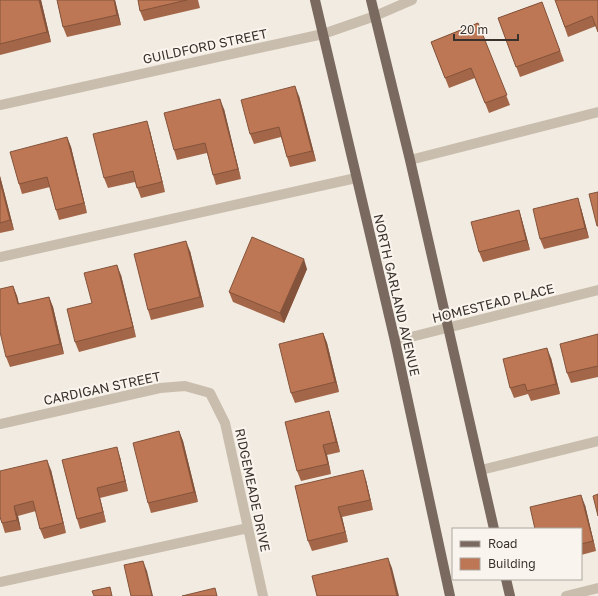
<svg xmlns="http://www.w3.org/2000/svg" width="598" height="596" viewBox="0 0 598 596" font-family="'Golos Text',sans-serif">
<style>
.lines{fill:none;stroke-linecap:round;stroke-linejoin:round}
.minor{stroke:#c9bdad;stroke-width:10}
.major{stroke:#79695e;stroke-width:10}
.wall{fill:#a36648}
.shaded-wall{fill:#84533b}
.building{fill:#bd7754;stroke:#84533b}
.labels{text-anchor:middle;stroke-width:4;stroke-linejoin:round;paint-order:stroke}
.street-label{font-size:13px;fill:#39312b;stroke:#f9f5ee}
</style>
<rect width="100%" height="100%" fill="#f2ebe1"/>
<g class="lines">
<path class="minor" d="M0 105 323 34 375 16 412 0
M410 160 598 112
M0 257 356 178
M395 341 598 290
M0 424 160 388 185 386 210 393 225 423 263 596
M481 470 598 441
M0 582 248 528
M566 596 598 588"/>
<path class="major" d="M315 0 395 341 450 596
M371 0 410 160 494 529
M506 579 510 596"/>
</g>
<path class="wall" d="M0 0H41L51 42 0 55Z
M57 0H115L121 25 67 37 63 27Z
M138 0H198L200 8 144 21 140 11Z
M555 0H598L596 26 568 37Z
M542 2 564 61 520 77 498 18Z
M478 23 510 105 489 113 475 78 449 88 431 42Z
M299 96 316 161 290 167 281 137 254 144 250 134Z
M224 109 241 179 216 185 213 175 207 153 177 160 174 150Z
M150 131 165 192 141 198 135 182 108 188 104 178Z
M67 137 71 147 87 213 59 220 56 210 50 187 22 194 19 184Z
M0 176 14 230 0 233Z
M581 208 589 238 544 249 540 239Z
M519 210 522 220 530 250 483 262 479 252Z
M190 251 204 307 151 320 148 310Z
M307 269 284 323 233 302 229 292Z
M121 275 136 337 79 352 75 342 92 303Z
M13 286 17 296 19 304 49 297 53 307 64 354 10 367 6 357Z
M323 333 327 343 339 392 295 403 291 393Z
M598 334V377L571 383 567 373Z
M551 358 560 394 531 401 528 394 514 398 510 388Z
M329 411 332 421 340 452 327 455 331 474 301 481 297 471Z
M179 431 183 441 198 502 151 513 148 503Z
M120 457 128 491 100 498 106 522 80 529 77 519 62 460Z
M51 470 66 533 44 539 40 529 36 511 18 516 21 530 5 533 0 517Z
M366 480 373 510 342 517 348 542 312 551 308 541 295 486Z
M585 505 596 551 581 555V529Z"/>
<path class="shaded-wall" d="M39 0H41L51 42 47 32Z
M114 0H115L121 25 117 15Z
M295 86 299 96 316 161 312 151Z
M220 99 224 109 241 179 238 169Z
M147 121 150 131 165 192 162 182Z
M67 137 71 147 87 213 84 203Z
M0 176 14 230 10 220 0 181Z
M578 198 581 208 589 238 585 228Z
M519 210 522 220 530 250 526 240Z
M186 241 190 251 204 307 200 297Z
M304 259 307 269 284 323 280 313Z
M117 265 121 275 136 337 133 327Z
M13 286 17 296 21 314 18 304Z
M49 297 53 307 64 354 60 344Z
M323 333 327 343 339 392 335 382Z
M547 348 551 358 560 394 556 384Z
M329 411 332 421 340 452 336 442Z
M179 431 183 441 198 502 194 492Z
M323 445 327 455 331 474 328 464Z
M117 447 120 457 128 491 125 481Z
M47 460 51 470 66 533 63 523Z
M363 470 366 480 373 510 370 500Z
M97 488 100 498 106 522 103 512Z
M581 495 585 505 596 551 593 541Z
M14 506 18 516 21 530 17 520Z
M338 507 342 517 348 542 345 532Z
M388 558 392 568 399 596H397Z
M143 561 147 571 153 596H152Z"/>
<path class="building" d="M0 0H39L47 32 0 44Z
M57 0H114L117 15 63 27Z
M138 0H187L140 11Z
M555 0H598V32L592 16 565 27Z
M542 2 560 51 516 67 498 18Z
M478 23 507 95 485 103 471 68 445 78 431 42Z
M295 86 312 151 287 157 279 127 250 134 241 100Z
M220 99 238 169 213 175 205 143 174 150 164 113Z
M147 121 162 182 137 188 133 171 104 178 93 134Z
M67 137 84 203 56 210 47 177 19 184 10 152Z
M0 181 10 220 0 223Z
M598 192V226H597L589 194Z
M578 198 585 228 540 239 533 209Z
M519 210 526 240 479 252 471 222Z
M252 237 304 259 280 313 229 292Z
M186 241 200 297 148 310 134 254Z
M117 265 133 327 75 342 67 309 92 303 84 273Z
M13 286 18 304 49 297 60 344 6 357 0 332V289Z
M323 333 335 382 291 393 279 344Z
M598 334V366L567 373 560 344Z
M547 348 556 384 527 391 525 384 510 388 503 359Z
M329 411 336 442 323 445 328 464 297 471 285 422Z
M179 431 194 492 148 503 133 443Z
M117 447 125 481 97 488 103 512 77 519 62 460Z
M47 460 63 523 40 529 33 501 14 506 17 520 2 523 0 517V471Z
M363 470 370 500 338 507 345 532 308 541 295 486Z
M598 494V516L593 496Z
M581 495 593 541 581 544V529H535L530 507Z
M388 558 397 596H317L312 576Z
M143 561 152 596H131L124 565Z
M110 587 112 596H94L92 591Z
M215 588 217 596H182Z"/>
<g class="labels">
<g class="street-label">
<text transform="translate(205 46) rotate(-12)" y="5">GUILDFORD STREET</text>
<text transform="translate(397 295) rotate(77)" y="5">NORTH GARLAND AVENUE</text>
<text transform="translate(493 303) rotate(-14)" y="5">HOMESTEAD PLACE</text>
<text transform="translate(102 388) rotate(-12)" y="5">CARDIGAN STREET</text>
<text transform="translate(253 490) rotate(78)" y="5">RIDGEMEADE DRIVE</text>
</g>
</g>
<rect x="452" y="528" width="130" height="52" fill="#f9f5ee" stroke="#aca7a0"/>
<rect x="460" y="541" width="20" height="6" fill="#79695e" stroke="#aca7a0"/>
<text x="488" y="548" font-size="12" fill="#39312b">Road</text>
<rect x="460" y="558" width="20" height="12" fill="#bd7754" stroke="#aca7a0"/>
<text x="488" y="568" font-size="12" fill="#39312b">Building</text>
<path d="M454 34v6h64v-6" fill="none" stroke="#39312b" stroke-width="2"/>
<text x="460" y="34" font-size="12" fill="#39312b" stroke="#f9f5ee" stroke-width="3" paint-order="stroke">20 m</text>
</svg>
